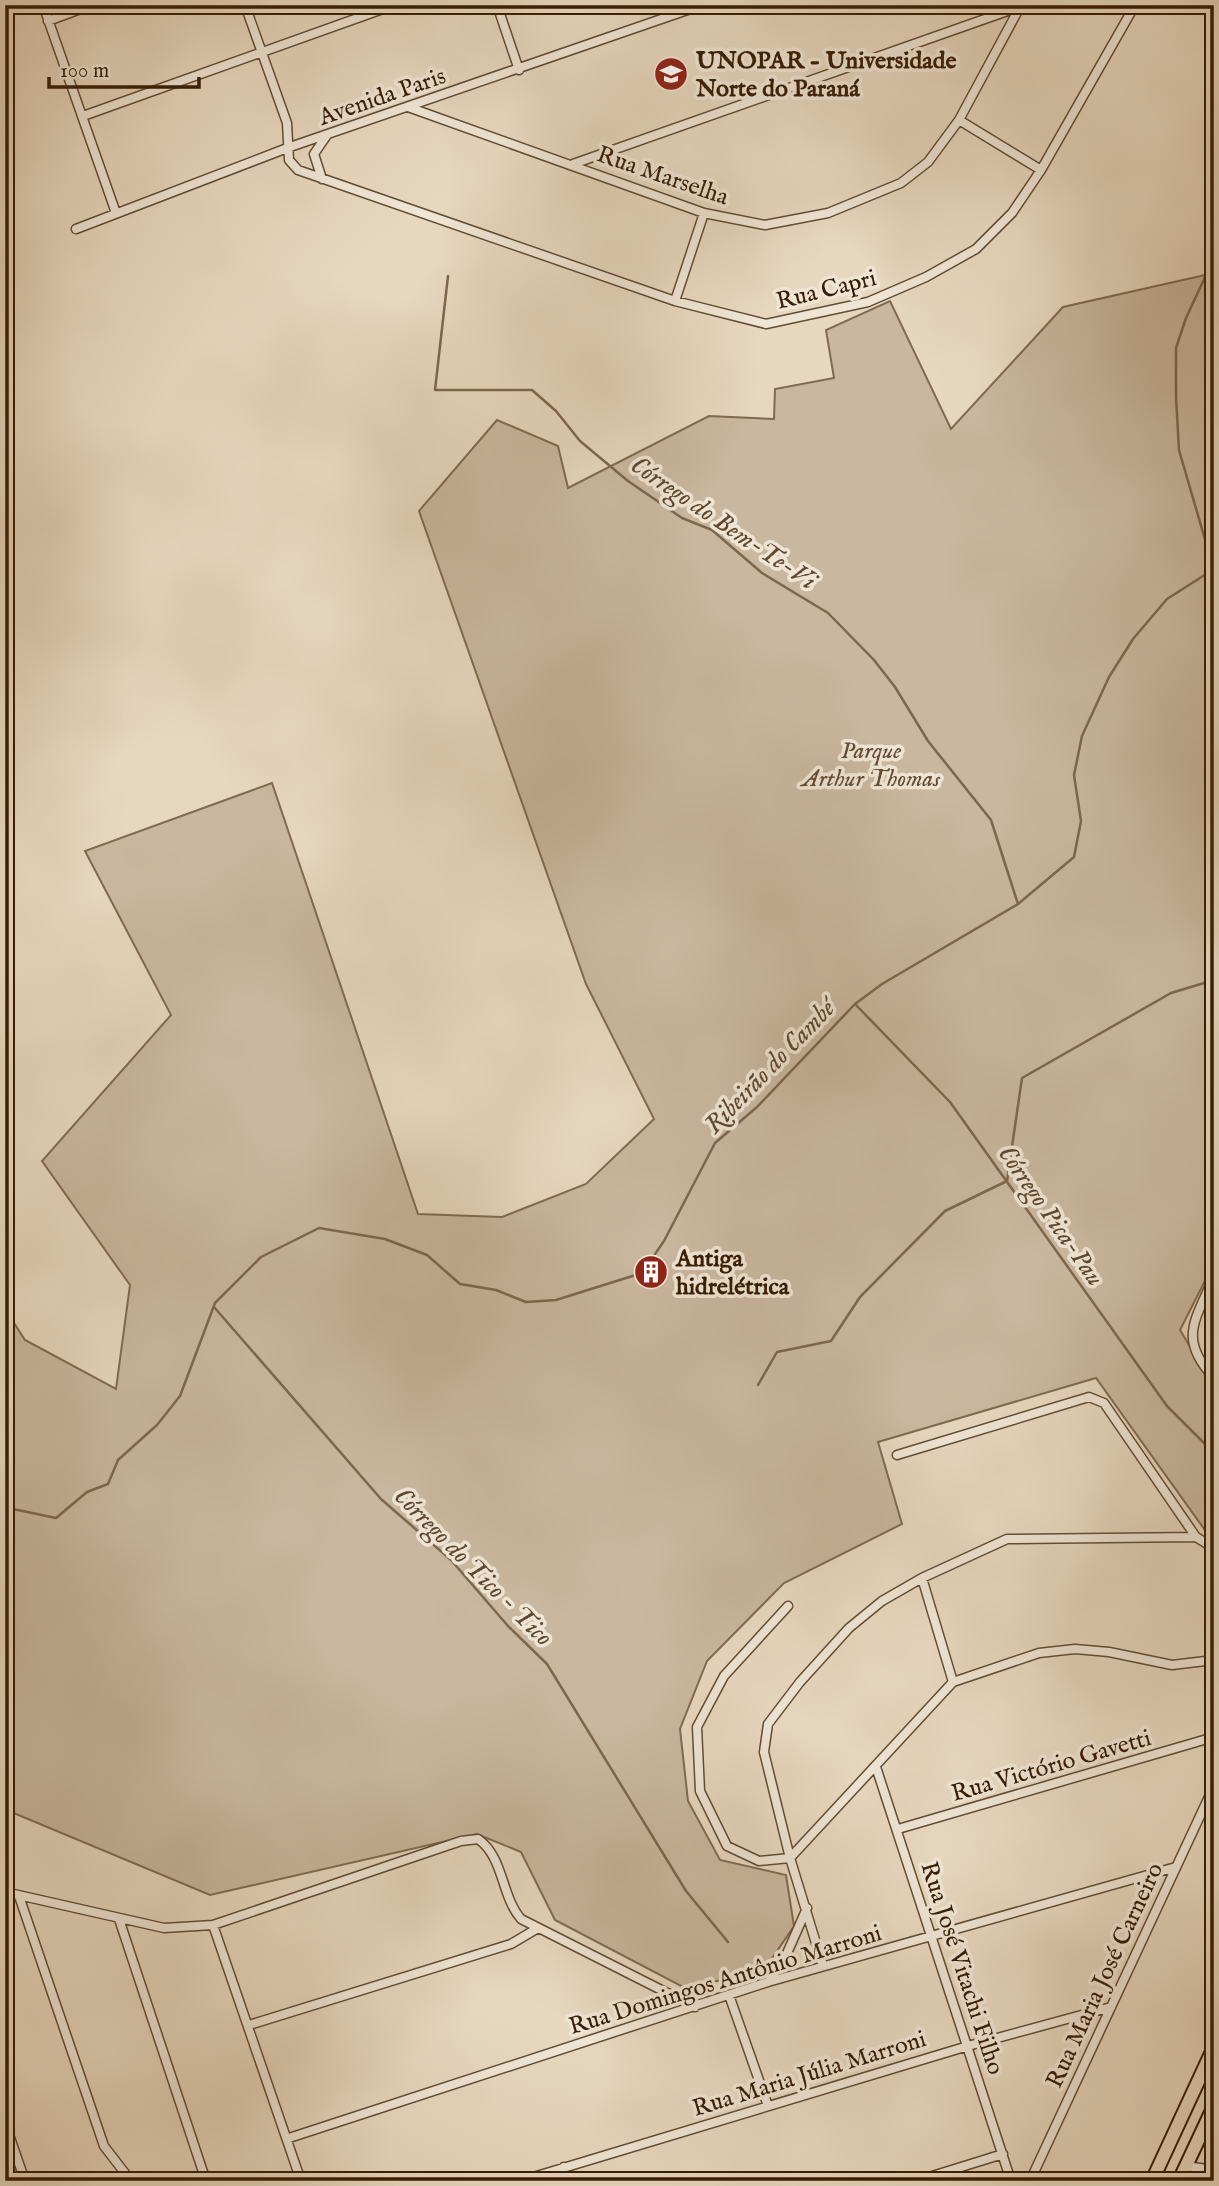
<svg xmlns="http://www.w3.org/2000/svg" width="1219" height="2186" viewBox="0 0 1219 2186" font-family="'IM FELL English',serif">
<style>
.green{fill:#c9b79f;stroke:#806a51;stroke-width:2}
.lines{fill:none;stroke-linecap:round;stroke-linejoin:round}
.stream{stroke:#7d674d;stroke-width:2.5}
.minor-casing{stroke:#634c32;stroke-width:11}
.primary-casing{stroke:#371d03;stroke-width:16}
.minor{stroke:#efe5d5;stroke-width:8}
.primary{stroke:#e7d7bf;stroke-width:12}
.labels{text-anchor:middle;stroke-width:7;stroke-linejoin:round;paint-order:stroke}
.poi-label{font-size:24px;font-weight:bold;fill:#371d03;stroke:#efe5d5;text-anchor:start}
.street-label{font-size:24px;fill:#371d03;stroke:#efe5d5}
.park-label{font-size:24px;font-style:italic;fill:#634b32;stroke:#efe5d5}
.water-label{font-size:26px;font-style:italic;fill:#60482e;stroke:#efe5d5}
</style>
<rect width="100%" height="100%" fill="#e7d7bf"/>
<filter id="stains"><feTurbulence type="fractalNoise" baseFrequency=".00286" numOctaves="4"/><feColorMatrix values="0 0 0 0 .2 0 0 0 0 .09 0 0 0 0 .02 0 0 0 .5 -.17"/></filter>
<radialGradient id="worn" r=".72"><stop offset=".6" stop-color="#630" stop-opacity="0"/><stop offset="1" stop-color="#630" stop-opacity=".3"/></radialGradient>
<path class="green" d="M1214 273V1263L1180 1330 1214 1386V1536L1207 1533 1096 1378 878 1442 902 1524 784 1583 707 1661 680 1729 688 1801 720 1860 786 1875 794 1926 762 1973 683 1987 555 1920 521 1852 477 1834 210 1895 11 1812 5 1803V1309L25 1340 116 1389 130 1285 42 1161 171 1015 85 851 272 783 418 1214 502 1217 586 1184 654 1119 586 984 419 511 497 420 558 446 568 488 709 416 774 419 775 389 834 378 826 330 890 301 951 429 1063 307Z"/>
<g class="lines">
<path class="stream" d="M448 276 435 390H532L556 411 580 441 628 481 682 518 712 530 762 573 828 613 874 660 895 687 928 741 991 820 1018 904
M1213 567 1179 450 1176 397V348L1186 318 1214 258
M855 1004 950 1102 1167 1406 1214 1453
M214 1307 381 1499 451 1560 508 1626 547 1664 686 1891 728 1942
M758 1385 777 1352 831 1341 860 1297 945 1211 1007 1181 1022 1078 1171 993 1214 980
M5 1513 13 1509 56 1518 87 1492 108 1484 118 1460 157 1425 180 1396 215 1303 261 1257 319 1228 385 1239 427 1255 460 1284 496 1290 526 1302 556 1300 642 1273 664 1241 715 1143 757 1107 855 1004 882 984 1018 904 1074 857 1081 821 1074 775 1082 736 1109 677 1133 639 1167 599 1214 569"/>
<g class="minor-casing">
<path id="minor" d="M43 5 116 213
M245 5 287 123 289 160 298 170 675 301 766 324 868 302 926 277 976 249 1012 213 1041 170 1135 5
M497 5 519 70
M48 21 91 5
M408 107 704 213 765 225 828 213 901 183 928 162 959 120 1021 5
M83 116 394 5
M959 120 1041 170
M573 164 1019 7
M322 179 314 154 327 135
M76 229 290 147 702 5
M675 301 704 213
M1214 1276C1196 1320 1177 1338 1214 1378
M897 1455 1089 1397 1104 1403 1196 1537 1214 1548
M922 1578 953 1682
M788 1606 724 1676 697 1727 700 1791 727 1846 759 1861 790 1858
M876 1767 1011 2181
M898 1829 1214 1737
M790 1858 953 1682 1039 1653 1075 1649 1109 1652 1172 1665 1214 1660
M5 1892 164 1928 213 1925 461 1841 478 1839C504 1857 501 1896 521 1919L695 2007
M19 1896 104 2146 131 2181
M119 1919 206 2181
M213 1925 301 2181
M823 1966 790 1858 764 1752 768 1724 800 1682 849 1628 882 1601 922 1578 1007 1539 1196 1537
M768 1982 784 1960 807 1908
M729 1995 768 2106
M249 2025 511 1944 538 1928
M5 2123 25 2181
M289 2138 768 1982 1176 1867
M1186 2166 1214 2170
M564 2167 567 2181
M520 2181 968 2046 1111 2007
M916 2181 1003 2154
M1030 2181 1214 1786"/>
</g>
<g class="primary-casing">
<path id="primary" d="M1152 2181 1214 2047
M1179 2181 1214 2106"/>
</g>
<use href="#minor" class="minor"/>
<use href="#primary" class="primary"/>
</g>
<defs>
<g id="university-disc" transform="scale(1.75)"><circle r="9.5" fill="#8f2418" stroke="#efe5d5"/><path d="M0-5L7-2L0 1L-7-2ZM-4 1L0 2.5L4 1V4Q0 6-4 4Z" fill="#fff"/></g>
<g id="building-disc" transform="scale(1.75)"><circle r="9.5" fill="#8f2418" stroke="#efe5d5"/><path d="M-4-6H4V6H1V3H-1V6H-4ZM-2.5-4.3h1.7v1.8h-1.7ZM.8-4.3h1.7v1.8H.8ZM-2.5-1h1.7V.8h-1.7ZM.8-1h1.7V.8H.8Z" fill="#fff"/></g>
</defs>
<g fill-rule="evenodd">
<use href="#university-disc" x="671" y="74"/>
<use href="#building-disc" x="651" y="1272"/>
</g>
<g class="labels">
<g class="poi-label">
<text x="696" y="68">UNOPAR - Universidade<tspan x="696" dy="28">Norte do Paraná</tspan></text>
<text x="676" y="1266">Antiga<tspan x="676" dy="28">hidrelétrica</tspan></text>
</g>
<g class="street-label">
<text transform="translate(382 96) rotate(-19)" y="8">Avenida Paris</text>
<text transform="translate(663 175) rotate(19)" y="8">Rua Marselha</text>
<text transform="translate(826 289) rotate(-14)" y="8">Rua Capri</text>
<text transform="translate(1051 1765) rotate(-16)" y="8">Rua Victório Gavetti</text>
<text transform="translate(963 1968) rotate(72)" y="8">Rua José Vitachi Filho</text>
<text transform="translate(1104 1975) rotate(-65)" y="8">Rua Maria José Carneiro</text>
<text transform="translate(725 1979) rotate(-17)" y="8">Rua Domingos Antônio Marroni</text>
<text transform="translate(809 2073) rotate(-17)" y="8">Rua Maria Júlia Marroni</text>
</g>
<g class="park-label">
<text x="871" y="758">Parque<tspan x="871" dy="28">Arthur Thomas</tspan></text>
</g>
<g class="water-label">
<text transform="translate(724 522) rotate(34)" y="9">Córrego do Bem-Te-Vi</text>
<text transform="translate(769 1066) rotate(-46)" y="9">Ribeirão do Cambé</text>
<text transform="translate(1052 1215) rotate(55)" y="9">Córrego Pica-Pau</text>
<text transform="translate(474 1566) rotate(45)" y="9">Córrego do Tico - Tico</text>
</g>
</g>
<rect width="1219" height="2186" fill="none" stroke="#e7d7bf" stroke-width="28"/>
<rect x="7" y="7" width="1205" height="2172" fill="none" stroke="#371d03" stroke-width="3.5"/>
<rect x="14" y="14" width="1191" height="2158" fill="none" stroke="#371d03" stroke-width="2"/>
<path d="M49 77v10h150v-10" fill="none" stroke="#371d03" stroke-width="3.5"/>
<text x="60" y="77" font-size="21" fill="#371d03" stroke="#efe5d5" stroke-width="5" paint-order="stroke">100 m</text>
<rect width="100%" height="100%" filter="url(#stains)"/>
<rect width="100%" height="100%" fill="url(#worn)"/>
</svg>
